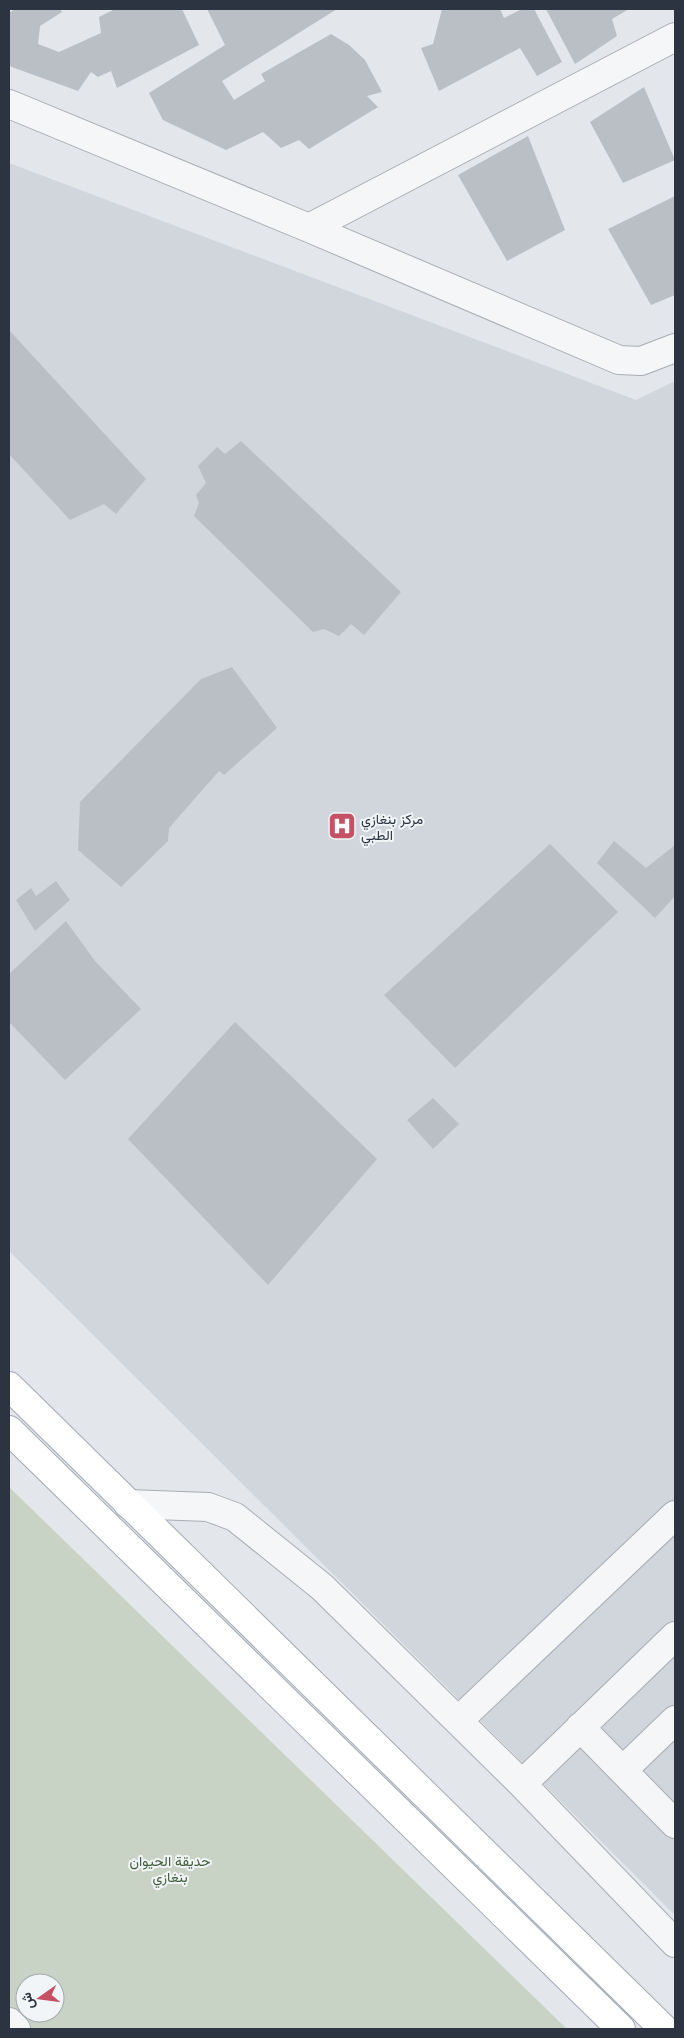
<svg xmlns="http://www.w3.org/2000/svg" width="684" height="2038" font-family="Inter,Vazirmatn,sans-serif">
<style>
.built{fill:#d1d5dc}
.green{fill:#c8d3c5;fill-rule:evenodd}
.building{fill:#babfc6}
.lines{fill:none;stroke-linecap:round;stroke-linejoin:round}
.minor-casing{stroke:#a8adb4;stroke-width:30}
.major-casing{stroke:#a3aab5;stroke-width:30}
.minor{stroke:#f5f6f8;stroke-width:28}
.major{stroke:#fff;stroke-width:28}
.labels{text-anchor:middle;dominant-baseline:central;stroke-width:4;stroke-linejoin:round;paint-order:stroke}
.poi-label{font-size:14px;fill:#2c3441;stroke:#f2f5f7;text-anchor:start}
.park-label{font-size:14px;fill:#415c3a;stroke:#f2f5f7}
</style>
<rect width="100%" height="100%" fill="#e3e6ea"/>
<path class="built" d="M 9,163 L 636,400 L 675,381 L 675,1915 L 9,1251 Z"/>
<path class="green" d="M 9,1487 L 567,2029 L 9,2029 ZM 25,1983 L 55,1983 L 55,2013 L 25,2013 Z"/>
<path class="building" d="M 15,9 L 60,9 L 62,12 L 40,26 L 38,44 L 59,52 L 101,33 L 99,17 L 115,9 L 182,9 L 199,45 L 117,88 L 111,71 L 98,77 L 91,72 L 78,91 L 9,66 L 9,13 Z
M 207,9 L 337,9 L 222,81 L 234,100 L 265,81 L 261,74 L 331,34 L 349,45 L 365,60 L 382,92 L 367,96 L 378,107 L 309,149 L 299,140 L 281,148 L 263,132 L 226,150 L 163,120 L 149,93 L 225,45 Z
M 442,9 L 500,9 L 504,18 L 522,9 L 534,9 L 562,62 L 537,76 L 520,48 L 439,91 L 421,48 L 433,44 Z
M 546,9 L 629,9 L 612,19 L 617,36 L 575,64 Z
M 644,87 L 675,160 L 623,183 L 590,122 Z
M 528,136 L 565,230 L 507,261 L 458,175 Z
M 675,196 L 675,295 L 651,305 L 608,229 Z
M 9,330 L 146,479 L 116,514 L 104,504 L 70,520 L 9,454 Z
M 241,441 L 401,592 L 364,635 L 351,624 L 339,636 L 324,629 L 313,632 L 194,516 L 199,503 L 196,495 L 206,483 L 198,466 L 217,447 L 225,454 Z
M 232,667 L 277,728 L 224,775 L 219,771 L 169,828 L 168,841 L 121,887 L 78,850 L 80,802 L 201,679 Z
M 614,841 L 646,868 L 675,845 L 675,896 L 655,918 L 597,863 Z
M 550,844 L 618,912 L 455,1068 L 384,995 Z
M 56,881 L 70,900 L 35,931 L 16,900 L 31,888 L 36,896 Z
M 66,921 L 95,961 L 141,1009 L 65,1080 L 9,1022 L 9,974 Z
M 235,1022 L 377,1159 L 268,1285 L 128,1139 Z
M 433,1098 L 459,1124 L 433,1149 L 407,1120 Z"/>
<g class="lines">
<g class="minor-casing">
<path id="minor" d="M 9,104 L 309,228 L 619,360 L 641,361 L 675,348
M 309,228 L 675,37
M 128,1504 L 208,1507 L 235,1517 L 322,1587 L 522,1784 L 675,1943
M 458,1721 L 675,1515
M 580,1727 L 675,1824
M 623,1770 L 675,1720
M 522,1784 L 675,1636
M 9,2022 L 16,2029"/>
</g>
<g class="major-casing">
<path id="major" d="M 9,1386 L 664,2029
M 9,1430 L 621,2029"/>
</g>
<use href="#minor" class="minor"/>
<use href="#major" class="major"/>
</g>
<defs>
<g id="hospital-square" transform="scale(1.4375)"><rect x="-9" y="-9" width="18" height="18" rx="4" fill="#c55264" stroke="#f2f5f7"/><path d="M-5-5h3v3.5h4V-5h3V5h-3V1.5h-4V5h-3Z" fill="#fff"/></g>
</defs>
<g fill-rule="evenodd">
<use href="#hospital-square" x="342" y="826"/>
</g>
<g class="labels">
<g class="poi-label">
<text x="361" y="818">مركز بنغازي<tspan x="361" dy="16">الطبي</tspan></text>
</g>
<g class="park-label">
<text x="170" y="1860">حديقة الحيوان<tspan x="170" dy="16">بنغازي</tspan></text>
</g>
</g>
<rect width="684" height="2038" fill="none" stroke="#2c3441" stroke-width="20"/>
<g transform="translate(40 1998) rotate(256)"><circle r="24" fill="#f2f5f7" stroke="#a3a8ae"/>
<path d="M0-4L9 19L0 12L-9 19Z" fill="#c55264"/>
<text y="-8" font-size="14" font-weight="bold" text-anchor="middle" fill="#2c3441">ش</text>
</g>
</svg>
